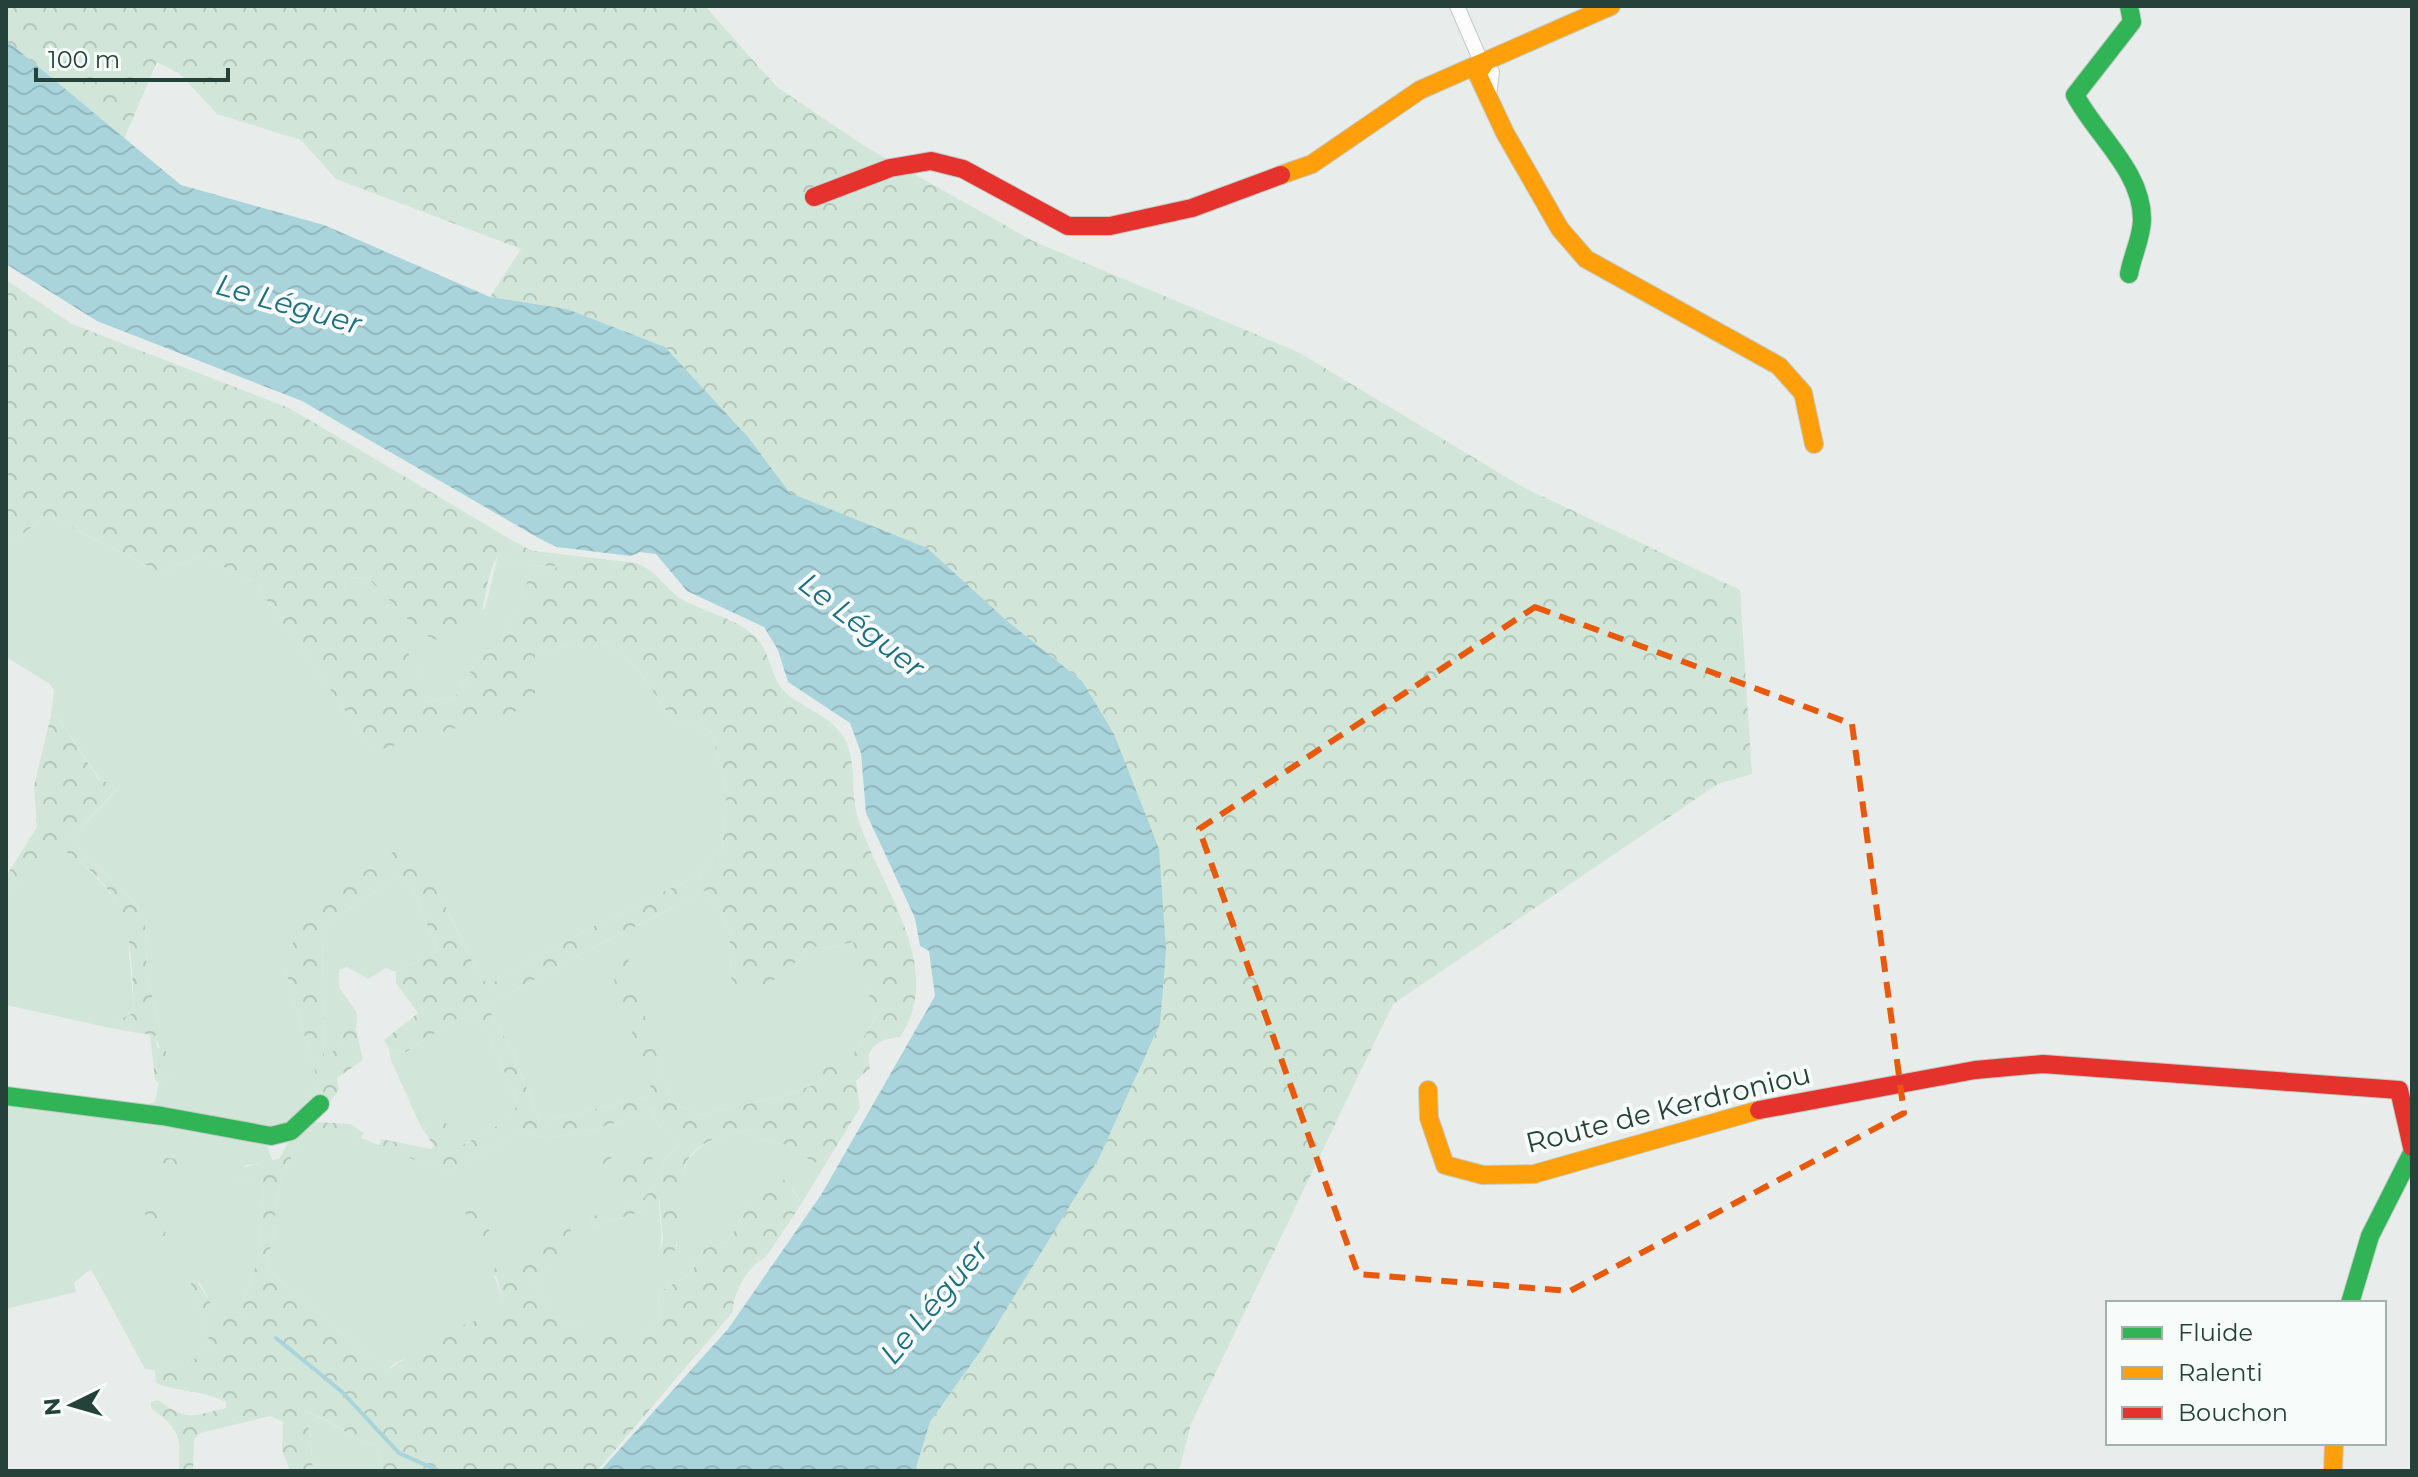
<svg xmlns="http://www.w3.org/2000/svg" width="2418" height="1477" font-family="Montserrat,sans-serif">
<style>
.grass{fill:#d1e6d8}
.forest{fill:url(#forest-crowns);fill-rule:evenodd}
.water{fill:url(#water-waves)}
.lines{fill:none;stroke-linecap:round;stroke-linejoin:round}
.stream{stroke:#a9d4db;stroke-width:4}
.street-casing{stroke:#c5cac8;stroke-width:16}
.fast-casing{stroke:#c3cbc8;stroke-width:20}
.slow-casing{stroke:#c3cbc8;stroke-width:20}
.jam-casing{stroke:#c3cbc8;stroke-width:20}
.street{stroke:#fcfcfc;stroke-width:14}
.fast{stroke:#30b455;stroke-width:18}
.slow{stroke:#ff9f0a;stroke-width:18}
.jam{stroke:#e5322d;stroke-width:18}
.marked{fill:none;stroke:#e8590c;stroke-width:6;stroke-dasharray:16 10;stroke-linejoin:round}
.labels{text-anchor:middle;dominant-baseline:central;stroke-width:8;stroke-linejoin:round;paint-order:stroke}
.street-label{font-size:28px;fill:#24423a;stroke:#f7fbf9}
.water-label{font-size:30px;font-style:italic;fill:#1c6f80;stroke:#f7fbf9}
</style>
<defs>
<pattern id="forest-crowns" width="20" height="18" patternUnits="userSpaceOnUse" patternTransform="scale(2)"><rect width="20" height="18" fill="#d1e6d8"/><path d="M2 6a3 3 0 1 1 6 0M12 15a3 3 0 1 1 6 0" fill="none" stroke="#b3c6ba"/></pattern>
<pattern id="water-waves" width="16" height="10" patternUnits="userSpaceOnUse" patternTransform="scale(2)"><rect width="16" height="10" fill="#a9d4db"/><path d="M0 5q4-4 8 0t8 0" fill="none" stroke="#91b7bd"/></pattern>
</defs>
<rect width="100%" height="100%" fill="#e8edeb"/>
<path class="grass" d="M 47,515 L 160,572 L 202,556 L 254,582 L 374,751 L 534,652 L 605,640 L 638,669 L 671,718 L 711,731 L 727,787 L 722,852 L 698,875 L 588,929 L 489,985 L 479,976 L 444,903 L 394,852 L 285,968 L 317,1078 L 306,1104 L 285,1121 L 291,1125 L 278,1130 L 6,1087 L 148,1104 L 155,1102 L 159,1083 L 170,1073 L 155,1036 L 160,1029 L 147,976 L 145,921 L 137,905 L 70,839 L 116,791 L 100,780 L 57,716 L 51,715 L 54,690 L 50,684 L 6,657 L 6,547 Z
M 498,555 L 520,565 L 556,566 L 555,570 L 531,574 L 496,651 L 478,658 L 456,696 L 427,702 L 420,670 L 344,590 L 345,578 L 369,579 L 421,632 L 485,608 Z
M 57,845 C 85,863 116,893 127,924 L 134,1014 L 114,1022 L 115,1029 L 6,1005 L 6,893 Z
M 398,875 L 413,887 L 437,951 L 396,972 L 386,968 L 368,979 L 347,967 L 339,970 L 339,987 L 357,1013 L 356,1029 L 348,1025 L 331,1056 L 324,1057 L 322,928 Z
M 707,890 L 729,929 L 731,977 L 795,963 L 809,946 L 828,948 L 854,942 L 876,1017 L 853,1055 L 818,1083 L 788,1095 L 697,1115 L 670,1101 L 627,959 L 651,1088 L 650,1096 L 540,1122 L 512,1051 L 487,1006 L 588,950 Z
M 474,1015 L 490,1037 L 518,1105 L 504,1122 L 463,1145 L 456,1145 L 430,1120 L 420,1125 L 391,1060 L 389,1049 L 406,1052 L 456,1019 Z
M 6,1098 L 265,1140 L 273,1162 L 246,1165 L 236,1176 L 264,1185 L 258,1260 L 243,1301 L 243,1312 L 219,1317 L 198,1280 L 196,1298 L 210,1342 L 202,1357 L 155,1370 L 145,1369 L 91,1269 L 74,1283 L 76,1292 L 6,1309 Z
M 653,1109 L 658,1124 L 679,1144 L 664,1160 L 660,1180 L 639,1203 L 591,1218 L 595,1226 L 640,1212 L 659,1195 C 658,1217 665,1236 658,1256 L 677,1246 C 679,1178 672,1140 753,1130 L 760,1140 L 793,1146 L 813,1163 L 828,1160 L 802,1203 L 792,1189 L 748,1206 L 728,1242 C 705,1247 698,1249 693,1272 L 658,1293 L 660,1318 L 648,1330 L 624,1341 L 553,1317 L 533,1277 L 547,1267 L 494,1276 L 507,1309 L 395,1363 L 387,1371 L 267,1269 L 281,1178 L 297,1146 L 289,1140 L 300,1130 L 346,1132 L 447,1172 L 521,1132 C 553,1148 619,1122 653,1109 Z
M 301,1411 C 331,1417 347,1439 376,1445 L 382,1471 L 313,1471 L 310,1433 Z"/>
<path class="forest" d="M 6,6 L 705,6 L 777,87 L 866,147 L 1033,241 L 1298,352 L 1521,486 L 1740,590 L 1752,774 L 1718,784 L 1393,1004 L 1191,1424 L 1179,1471 L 915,1471 L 930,1422 L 982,1349 L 1098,1160 L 1160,1024 L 1082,681 L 1006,620 L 826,510 L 790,493 L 748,437 L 665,347 L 567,309 L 490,297 L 521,249 L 336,179 L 301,140 L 217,114 L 180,74 L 157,62 L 124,139 L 6,40 Z
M 6,280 L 72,324 L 289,408 L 522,546 L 534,551 L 636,563 C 658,571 665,589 683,600 C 707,613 740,619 758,640 C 771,655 771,679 786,693 C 802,707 827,715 840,732 C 858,754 850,789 857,815 C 877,884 948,966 900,1037 C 882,1039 863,1046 870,1068 L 856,1081 L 860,1108 L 828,1160 L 813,1163 L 793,1146 L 760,1140 L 753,1130 C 649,1143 695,1196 672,1259 L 660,1261 L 658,1256 L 663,1240 L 659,1196 L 640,1212 L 595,1226 L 591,1217 L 639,1203 L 660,1180 L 664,1160 L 679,1144 L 658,1124 L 653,1109 C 619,1122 553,1148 521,1132 L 447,1172 L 379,1146 L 381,1139 L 431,1149 L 434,1146 L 420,1125 L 430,1120 L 448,1124 L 456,1144 L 463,1145 L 504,1122 L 518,1105 L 490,1037 L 474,1015 L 456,1019 L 406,1052 L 389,1049 L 384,1040 L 418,1013 L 396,983 L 396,972 L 437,951 L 413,887 L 398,875 L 322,928 L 324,1057 L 331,1055 L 348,1025 L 356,1029 L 363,1060 L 337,1078 L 339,1090 L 314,1122 L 350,1124 L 364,1133 L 361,1138 C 333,1127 313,1138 285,1121 L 306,1103 L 317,1078 L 285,968 L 301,917 L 394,851 L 412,854 L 444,903 L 479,976 L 489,985 L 588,929 L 698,875 L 722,852 L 727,787 L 711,731 L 671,718 L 638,669 L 605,640 L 535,652 L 535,706 L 374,751 L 254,582 L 202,556 L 160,572 L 47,515 L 6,547 ZM 498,555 L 520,565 L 556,566 L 555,570 L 531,574 L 496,650 L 478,658 L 456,696 L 428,702 L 420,670 L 393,632 L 366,597 L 344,590 L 345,578 L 369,579 L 421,633 L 449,646 C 497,615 477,593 498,555 ZM 707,890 L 729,929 L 731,978 L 736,985 L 763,989 L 795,963 L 809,946 L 828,948 L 853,942 L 876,1017 L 853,1055 L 825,1058 L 818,1083 L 788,1095 L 697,1115 L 670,1101 L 628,959 L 609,965 L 651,1088 L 650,1096 L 540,1122 L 512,1051 L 487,1006 L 588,950 Z
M 51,715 L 57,716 L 99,780 L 114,784 L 116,790 L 70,839 L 137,905 L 145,921 L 147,976 L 160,1029 L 155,1036 L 157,1047 L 166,1051 L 170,1073 L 159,1083 L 155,1080 L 150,1035 L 115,1029 L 114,1022 L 134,1013 C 131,934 132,892 57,846 L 6,893 L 6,876 L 37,827 L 34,786 Z
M 615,1138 L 619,1141 L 617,1153 L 595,1171 L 580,1172 L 577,1162 L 597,1156 Z
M 289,1140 L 294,1140 L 297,1146 L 281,1178 L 267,1269 L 387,1371 L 438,1335 L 506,1309 L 494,1269 L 560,1228 L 570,1228 L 573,1239 L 547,1267 L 533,1277 L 553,1317 L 624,1340 L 648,1330 L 660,1318 L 658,1293 L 693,1272 C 698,1249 705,1247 728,1242 L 748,1206 L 772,1178 L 782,1177 L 802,1203 L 766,1257 C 749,1264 732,1294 733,1312 L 597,1471 L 382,1471 L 376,1445 C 347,1439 332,1417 302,1411 L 310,1433 L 313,1471 L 290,1471 L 282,1450 L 283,1422 L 270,1416 L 200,1433 L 194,1440 L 193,1471 L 179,1471 C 181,1434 180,1431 151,1408 L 151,1402 L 158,1400 C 188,1422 191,1416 226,1408 L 226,1402 C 200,1389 181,1393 156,1383 L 155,1370 L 201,1357 L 210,1343 L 189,1277 L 193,1275 L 219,1316 L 243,1312 L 243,1301 L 258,1260 L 264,1185 L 236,1176 L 234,1170 L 280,1158 Z
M 644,1150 L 651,1153 L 653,1161 L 649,1176 L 625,1188 L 617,1187 L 614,1180 L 635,1153 Z
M 158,1156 L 220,1167 L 218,1172 L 162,1163 L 139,1180 L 140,1174 Z
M 458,1182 L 499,1245 L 499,1251 L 490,1256 L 485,1252 L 451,1185 Z
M 141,1188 L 163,1220 L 166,1236 L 162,1239 L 146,1217 L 138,1190 Z"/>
<path class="water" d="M 6,40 L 181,185 L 324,225 L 490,297 L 567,309 L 665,347 L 748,437 L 790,493 L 927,548 L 1006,620 L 1082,681 L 1114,734 L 1159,849 L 1166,950 L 1160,1024 L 1098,1160 L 982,1349 L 930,1422 L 915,1471 L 600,1471 L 728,1329 L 821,1195 L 935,996 L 929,951 L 920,946 L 915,918 L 866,813 L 861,753 L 850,723 L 788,682 L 778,650 L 764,627 L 687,591 L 656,554 L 640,552 L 631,556 L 557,547 L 542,540 L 302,401 L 97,321 L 6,264 Z"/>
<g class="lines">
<path class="stream" d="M 276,1338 L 341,1391 L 399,1453 L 439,1471"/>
<g class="street-casing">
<path id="street" d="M 1457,6 L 1483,66 L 1492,72 L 1489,95"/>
</g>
<g class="fast-casing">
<path id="fast" d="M 2129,6 L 2132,22 L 2075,95 C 2096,135 2142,171 2142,219 C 2142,238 2132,256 2129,274
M 6,1096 L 162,1116 L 271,1136 L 291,1131 L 320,1104
M 2350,1303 L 2370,1236 L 2412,1153"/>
</g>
<g class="slow-casing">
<path id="slow" d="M 1483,66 L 1477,73 L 1505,133 L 1560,229 L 1586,259 L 1779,366 L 1803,393 L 1814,444
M 1281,175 L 1312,164 L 1420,90 L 1611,6
M 1428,1090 L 1429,1118 L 1445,1165 L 1483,1175 L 1534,1174 L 1759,1110
M 2333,1471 L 2334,1443"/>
</g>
<g class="jam-casing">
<path id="jam" d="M 814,197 L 890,168 L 931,161 L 963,169 L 1068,226 L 1110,226 L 1192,208 L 1281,175
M 1759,1110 L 1975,1070 L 2043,1064 L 2399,1090 L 2412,1147"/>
</g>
<use href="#street" class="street"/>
<use href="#fast" class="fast"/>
<use href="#slow" class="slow"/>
<use href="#jam" class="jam"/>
</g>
<path class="marked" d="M 1535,607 L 1852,724 L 1904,1113 L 1570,1291 L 1358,1274 L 1199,829 Z"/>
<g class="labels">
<g class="street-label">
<text transform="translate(1668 1108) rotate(-14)">Route de Kerdroniou</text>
</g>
<g class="water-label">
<text transform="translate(289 304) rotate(16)">Le Léguer</text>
<text transform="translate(862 625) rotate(38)">Le Léguer</text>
<text transform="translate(934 1302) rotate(-50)">Le Léguer</text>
</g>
</g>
<rect width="2418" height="1477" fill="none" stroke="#24423a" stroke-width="16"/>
<rect x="2106" y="1301" width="280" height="144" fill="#f7fbf9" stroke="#a3b1ad" stroke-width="2"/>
<rect x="2122" y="1327" width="40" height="12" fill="#30b455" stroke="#a3b1ad" stroke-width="2"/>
<text x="2178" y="1341" font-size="24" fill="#24423a">Fluide</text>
<rect x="2122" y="1367" width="40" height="12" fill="#ff9f0a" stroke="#a3b1ad" stroke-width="2"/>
<text x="2178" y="1381" font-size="24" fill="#24423a">Ralenti</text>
<rect x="2122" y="1407" width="40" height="12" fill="#e5322d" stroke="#a3b1ad" stroke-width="2"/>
<text x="2178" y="1421" font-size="24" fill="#24423a">Bouchon</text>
<g transform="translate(72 1405) rotate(265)" stroke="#f7fbf9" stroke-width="6" paint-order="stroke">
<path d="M0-6L14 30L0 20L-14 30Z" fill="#24423a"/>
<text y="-12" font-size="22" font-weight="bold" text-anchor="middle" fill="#24423a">N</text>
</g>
<path d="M36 68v12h192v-12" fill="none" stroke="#24423a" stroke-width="4"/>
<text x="48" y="68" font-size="24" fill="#24423a" stroke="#f7fbf9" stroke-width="6" paint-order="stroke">100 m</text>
</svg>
